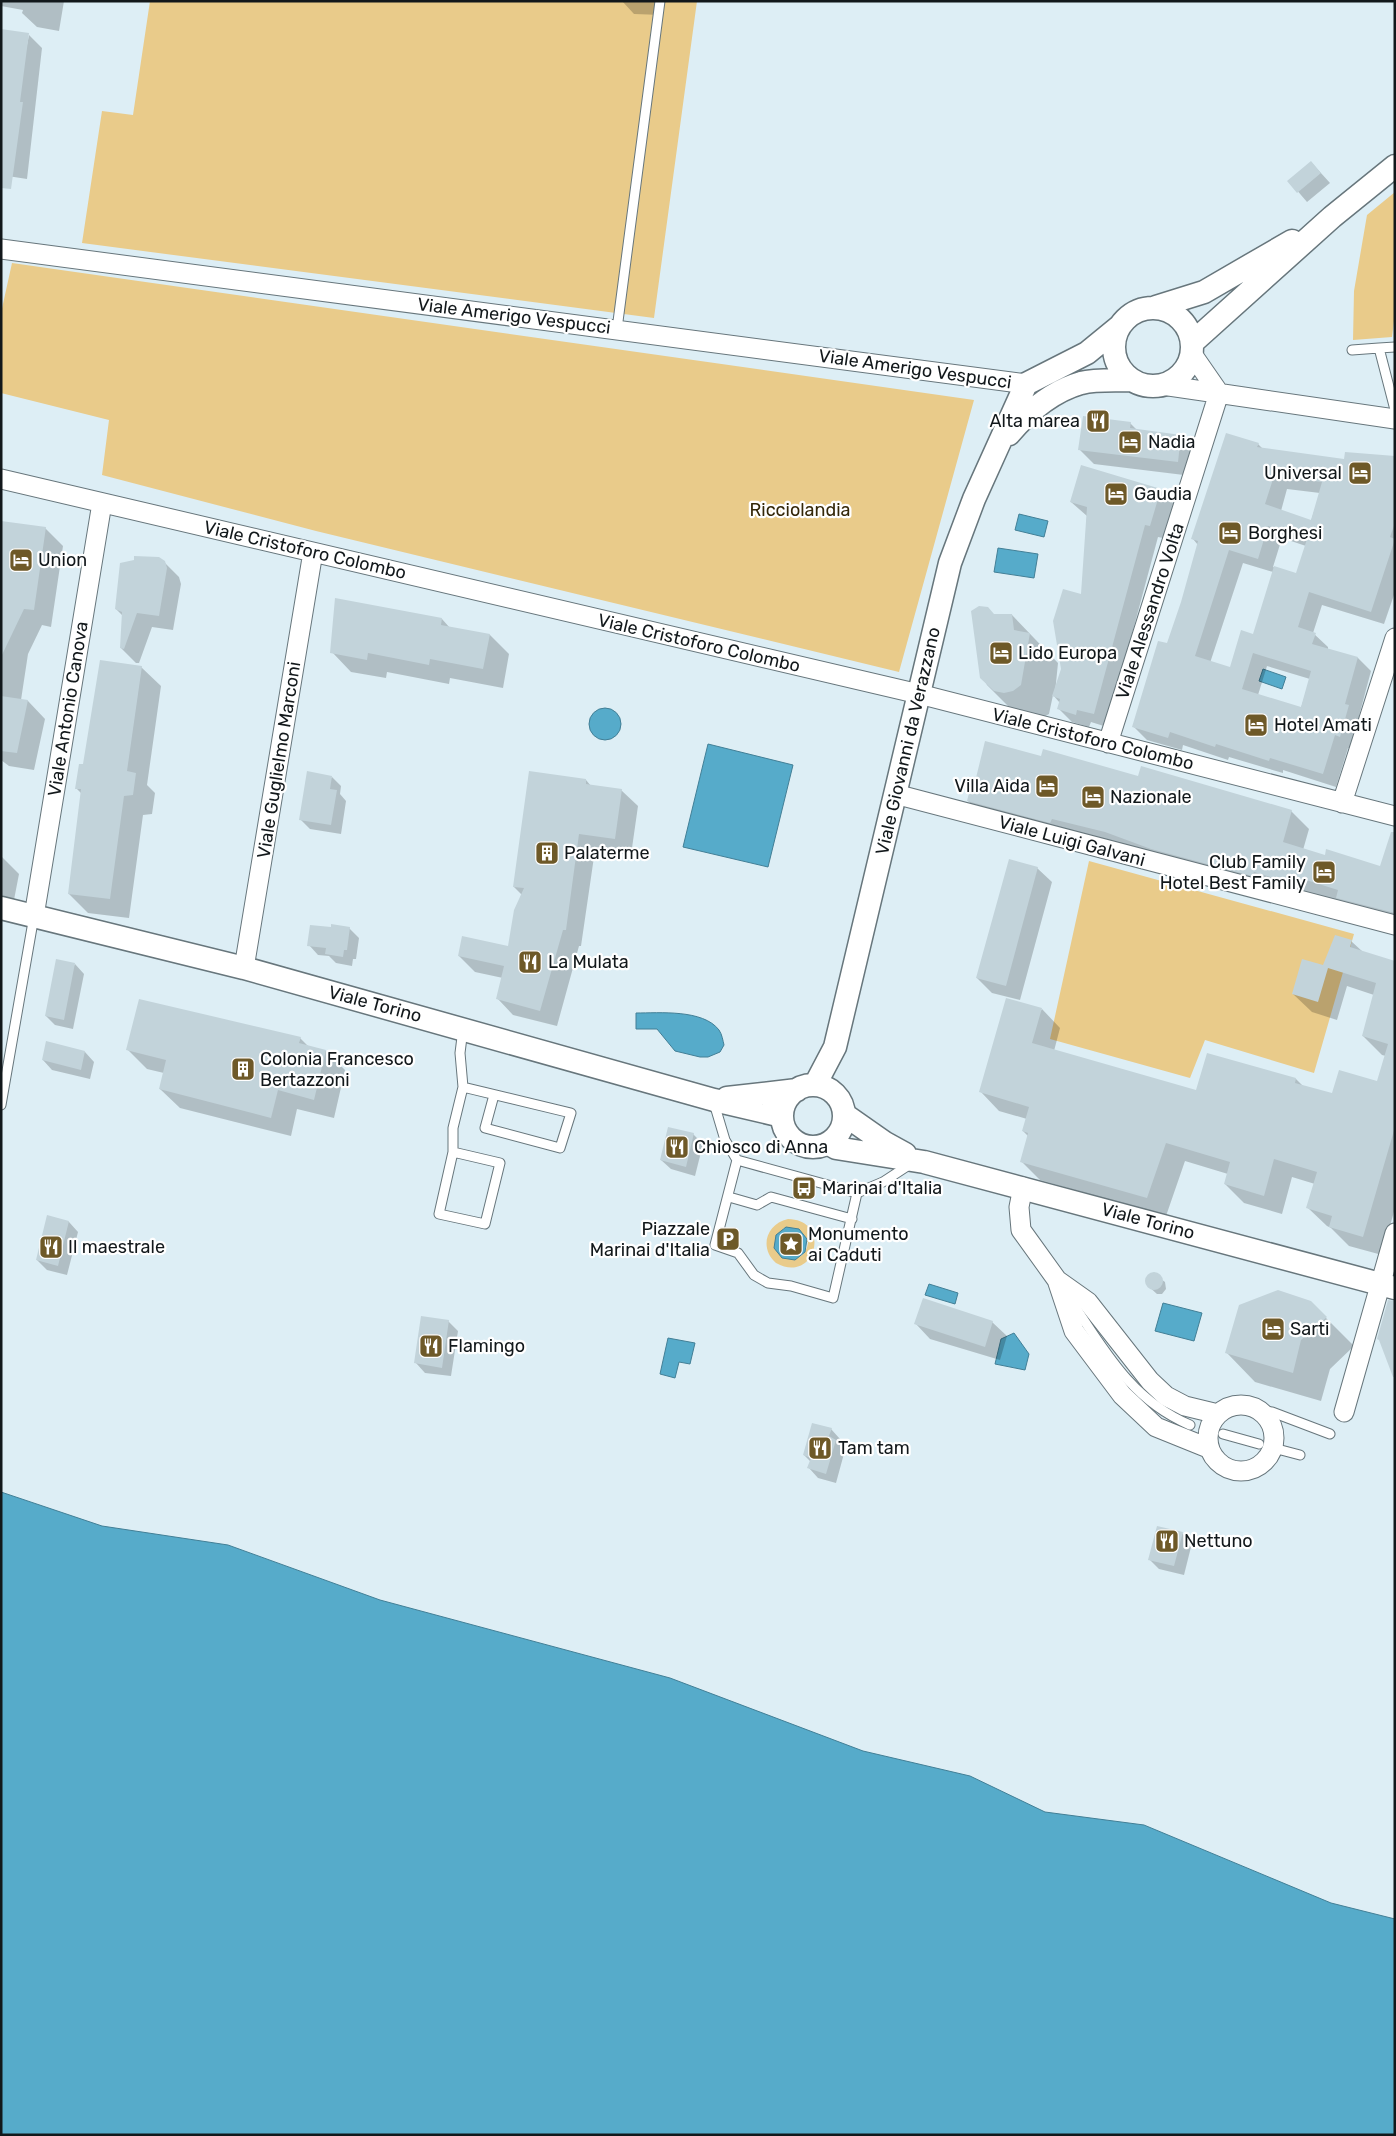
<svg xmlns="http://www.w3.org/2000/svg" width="1396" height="2136" font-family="Rubik,sans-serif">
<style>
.green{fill:#e9cb8a;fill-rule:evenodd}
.water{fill:#56abca;stroke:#427f96}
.shadow{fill:#0003;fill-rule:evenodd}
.building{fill:#c2d3da;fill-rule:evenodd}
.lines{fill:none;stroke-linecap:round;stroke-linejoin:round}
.service-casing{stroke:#67767c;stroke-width:11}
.minor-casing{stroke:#67767c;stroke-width:21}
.tertiary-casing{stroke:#67767c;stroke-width:25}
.service{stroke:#fff;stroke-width:9}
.minor{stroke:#fff;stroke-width:19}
.tertiary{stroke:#fff;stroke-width:22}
.labels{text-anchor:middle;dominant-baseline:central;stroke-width:4.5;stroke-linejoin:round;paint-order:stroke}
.street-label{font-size:18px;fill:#12181b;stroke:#fff}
.poi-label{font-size:18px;fill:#12181b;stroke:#fff;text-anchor:start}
.park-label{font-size:18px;fill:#342708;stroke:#fff}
</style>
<rect width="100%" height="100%" fill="#ddeef5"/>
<path class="green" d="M 150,1 L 697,1 L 654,318 L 82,243 L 102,111 L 133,115 Z
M 1395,192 L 1395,313 L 1392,337 L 1353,340 L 1354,291 L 1367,215 Z
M 12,263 L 974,400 L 899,672 L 316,531 L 102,475 L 109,420 L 1,393 L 1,313 Z
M 1089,861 L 1354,934 L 1314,1073 L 1205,1040 L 1190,1078 L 1050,1039 Z
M 788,1219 C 833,1220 815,1285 776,1263 C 759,1248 766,1224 788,1219 ZM 783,1228 L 808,1242 C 806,1259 796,1259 782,1258 Z"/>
<path class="water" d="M 1019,514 L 1048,521 L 1044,537 L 1015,530 Z
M 998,548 L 1038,554 L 1034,578 L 994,572 Z
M 1263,669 L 1286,677 L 1282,689 L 1259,681 Z
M589 724a16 16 0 1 1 32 0a16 16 0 1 1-32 0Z
M 708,744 L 793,765 L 768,867 L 683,847 Z
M 636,1013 C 659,1013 703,1009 719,1030 C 722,1034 723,1041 724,1045 L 720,1052 L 708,1057 L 700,1057 L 675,1051 L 657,1029 L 636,1029 Z
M 786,1227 L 799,1229 L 807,1239 L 805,1252 L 795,1260 L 782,1258 L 774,1248 L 776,1235 Z
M 929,1284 L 958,1293 L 955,1304 L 925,1295 Z
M 1163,1303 L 1202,1313 L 1194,1341 L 1155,1331 Z
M 1014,1333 L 1029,1354 L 1025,1370 L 995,1364 L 1001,1339 Z
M 668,1338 L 695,1343 L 690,1364 L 679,1362 L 675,1378 L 660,1374 Z
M 1,1492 L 102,1526 L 228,1545 L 380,1600 L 670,1678 L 863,1751 L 970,1776 L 1045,1812 L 1144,1825 L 1331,1903 L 1395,1919 L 1395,2135 L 1,2135 Z"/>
<path class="shadow" d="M 1,1 L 64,1 L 59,31 L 37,27 L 22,13 L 23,10 L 1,6 Z
M 622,1 L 662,1 L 662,15 L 634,14 Z
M 29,35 L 42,48 L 27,179 L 1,175 Z
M 1311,162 L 1330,183 L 1307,202 L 1289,181 Z
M 1130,423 L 1137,430 L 1181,436 L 1195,450 L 1192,476 L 1094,464 L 1080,450 Z
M 1258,444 L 1263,449 L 1345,460 L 1395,458 L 1395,592 L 1384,624 L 1322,605 L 1313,633 L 1328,647 L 1328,650 L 1358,658 L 1371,671 L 1359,716 L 1362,720 L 1353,749 L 1348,748 L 1336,787 L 1283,770 L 1283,773 L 1229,757 L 1228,760 L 1183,745 L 1182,750 L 1147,740 L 1134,727 L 1167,645 L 1182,602 L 1198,545 L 1193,539 ZM 1287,489 L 1320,493 L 1311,521 L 1281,511 ZM 1282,538 L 1306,546 L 1297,574 L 1273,567 ZM 1243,563 L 1273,572 L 1254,635 L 1230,669 L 1210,663 ZM 1267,666 L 1310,679 L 1301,708 L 1258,695 Z
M 1160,490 L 1174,504 L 1163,538 L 1158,537 L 1107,727 L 1091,722 L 1089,727 L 1072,722 L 1059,709 L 1060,703 L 1053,695 L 1049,714 L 1038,720 L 1016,714 L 987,685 L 980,673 L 994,615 L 1012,615 L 1058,663 L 1055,693 L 1082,596 L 1087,516 L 1071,502 Z
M 1,522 L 45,528 L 63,546 L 51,627 L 42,625 L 28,654 L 21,700 L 28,701 L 45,719 L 34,770 L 9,766 L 1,760 Z
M 164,562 L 179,577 L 181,584 L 173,630 L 152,627 L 139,663 L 136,663 L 121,648 L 123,616 L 116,609 Z
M 442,619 L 450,628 L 490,635 L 509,654 L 503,688 L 450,678 L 449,684 L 387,672 L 386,678 L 351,672 L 332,652 Z
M 141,667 L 161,686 L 147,785 L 155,793 L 152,814 L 143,815 L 129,918 L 88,913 L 69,894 L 82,794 L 76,788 L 84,766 Z
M 1042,758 L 1291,811 L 1309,829 L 1303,850 L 1325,857 L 1381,867 L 1395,836 L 1395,926 L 986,819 L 968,801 Z
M 332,777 L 341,786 L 340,794 L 346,801 L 341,834 L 310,829 L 300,819 Z
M 586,780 L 591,786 L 621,790 L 638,806 L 631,855 L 595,850 L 581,946 L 579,946 L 557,1026 L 513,1015 L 497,998 L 503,978 L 475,972 L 459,956 L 509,948 L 522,895 L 514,887 Z
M 1,856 L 19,874 L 13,905 L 1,903 Z
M 1037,868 L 1052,882 L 1020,1000 L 992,993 L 977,978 Z
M 349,928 L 359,938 L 356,959 L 353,959 L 352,966 L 336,963 L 329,956 L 318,955 L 309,945 Z
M 1351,941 L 1363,952 L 1395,962 L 1395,1208 L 1382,1255 L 1349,1246 L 1331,1228 L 1327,1226 L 1308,1208 L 1315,1184 L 1292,1177 L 1282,1214 L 1244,1203 L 1225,1184 L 1228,1174 L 1185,1161 L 1166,1216 L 1040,1180 L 1021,1161 L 1028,1136 L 1023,1131 L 1027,1119 L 999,1111 L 981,1092 L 1042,1009 L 1060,1028 L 1054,1051 L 1197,1092 L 1296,1079 L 1303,1086 L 1333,1095 L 1378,1082 L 1386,1056 L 1382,1055 L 1363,1036 L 1374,995 L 1347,986 L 1337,1020 L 1312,1012 L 1293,994 Z
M 75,964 L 84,974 L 73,1029 L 55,1025 L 46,1016 Z
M 300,1038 L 309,1047 L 326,1051 L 345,1070 L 334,1118 L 297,1109 L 291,1136 L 180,1108 L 160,1089 L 164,1073 L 147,1069 L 128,1050 Z
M 85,1052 L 94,1062 L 90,1079 L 52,1070 L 43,1060 Z
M 693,1134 L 703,1144 L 695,1176 L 671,1169 L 661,1160 Z
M 48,1216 L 69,1222 L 78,1232 L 67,1275 L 47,1270 L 37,1260 Z
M 1154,1274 L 1165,1282 L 1166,1289 L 1162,1294 L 1157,1294 L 1147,1285 L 1146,1280 L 1149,1275 Z
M 1310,1302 L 1354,1346 L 1330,1369 L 1321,1401 L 1255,1382 L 1227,1353 Z
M 448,1321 L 458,1331 L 451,1376 L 425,1373 L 416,1363 Z
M 992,1322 L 1007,1336 L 1000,1360 L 930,1339 L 916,1324 Z
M 831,1429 L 840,1439 L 839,1444 L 845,1450 L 836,1483 L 818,1478 L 809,1468 L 811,1462 L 804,1455 Z
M 1182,1533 L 1192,1543 L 1184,1575 L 1159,1569 L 1150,1560 Z"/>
<path class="building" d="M 1,29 L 29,33 L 20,102 L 23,102 L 11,189 L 1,188 Z
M 1311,161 L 1321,173 L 1297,193 L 1287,181 Z
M 1083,416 L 1131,422 L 1130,428 L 1181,435 L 1178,462 L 1078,450 Z
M 1226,433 L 1259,443 L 1257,447 L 1344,459 L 1345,452 L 1395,456 L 1395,523 L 1390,537 L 1395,539 L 1371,612 L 1309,592 L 1298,627 L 1316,633 L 1312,644 L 1358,657 L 1345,704 L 1349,705 L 1340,737 L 1335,735 L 1323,774 L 1270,758 L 1269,761 L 1216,744 L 1215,747 L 1170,732 L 1168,738 L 1132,727 L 1158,641 L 1167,643 L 1181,602 L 1198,541 L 1191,539 ZM 1274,476 L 1322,482 L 1311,520 L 1265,504 ZM 1268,526 L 1307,539 L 1296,573 L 1274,566 L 1253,634 L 1241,630 L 1230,667 L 1195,656 L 1229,550 L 1258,559 ZM 1253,653 L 1311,671 L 1301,707 L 1242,689 Z
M 1081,465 L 1161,489 L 1150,526 L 1145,525 L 1094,714 L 1077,710 L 1076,715 L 1057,709 L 1060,699 L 1052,696 L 1061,669 L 1053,621 L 1063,589 L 1081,594 L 1087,507 L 1070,502 Z
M 1,521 L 46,527 L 34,610 L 24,609 L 1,657 Z
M 134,556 L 159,557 L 165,561 L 167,568 L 159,616 L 137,613 L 124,649 L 120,648 L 122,612 L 115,609 L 120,563 L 134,560 Z
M 335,598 L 442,618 L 441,625 L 490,634 L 483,669 L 430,659 L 429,665 L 368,653 L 367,660 L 330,653 Z
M 979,606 L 988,607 L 994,614 L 1012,614 L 1014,630 L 1030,633 L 1021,685 L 1013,691 L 1004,693 L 994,691 L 980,678 L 971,611 Z
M 100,660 L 142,666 L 127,771 L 136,773 L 133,795 L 124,796 L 110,899 L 68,894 L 81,789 L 75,789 L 79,764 L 83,764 Z
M 1,696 L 28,700 L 17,753 L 1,751 Z
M 985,741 L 1041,756 L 1043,749 L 1138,776 L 1141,766 L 1292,810 L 1283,842 L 1325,855 L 1326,849 L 1380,866 L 1391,832 L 1395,832 L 1395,913 L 1336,898 L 1338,890 L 1306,880 L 1304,887 L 1254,872 L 1252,876 L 1151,849 L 1105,832 L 1052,819 L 1050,823 L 967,801 L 971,785 L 974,786 Z
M 307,771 L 332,776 L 330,789 L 337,790 L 331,825 L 299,820 Z
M 529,771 L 586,779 L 586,784 L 622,789 L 615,839 L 579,834 L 566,930 L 563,930 L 540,1011 L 496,999 L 504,966 L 458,956 L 462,936 L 508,946 L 514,910 L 524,888 L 513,887 Z
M 1009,859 L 1038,867 L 1006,986 L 976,978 Z
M 331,924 L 350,927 L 347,950 L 344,950 L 343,957 L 325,954 L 326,948 L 307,946 L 310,925 L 331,927 Z
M 1335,935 L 1352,940 L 1350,947 L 1395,961 L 1395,1127 L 1363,1237 L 1329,1227 L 1332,1216 L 1306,1208 L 1317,1172 L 1274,1159 L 1264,1196 L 1224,1184 L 1230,1162 L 1166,1143 L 1147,1198 L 1020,1162 L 1028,1133 L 1022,1131 L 1029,1107 L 979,1092 L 1006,998 L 1042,1008 L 1032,1043 L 1196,1090 L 1207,1053 L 1296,1078 L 1295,1083 L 1332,1093 L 1339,1070 L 1377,1081 L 1388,1044 L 1362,1036 L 1376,983 L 1328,968 L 1318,1002 L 1292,994 L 1302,959 L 1323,965 Z
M 56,959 L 75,963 L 64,1020 L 45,1016 Z
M 139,999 L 301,1037 L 299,1043 L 326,1050 L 314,1100 L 278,1090 L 271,1118 L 159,1089 L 166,1060 L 126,1050 Z
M 46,1041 L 85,1051 L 81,1070 L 42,1060 Z
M 668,1127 L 694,1133 L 686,1167 L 660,1160 Z
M 47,1215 L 69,1221 L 58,1266 L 36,1260 Z
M1145 1281a9 9 0 1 1 18 0a9 9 0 1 1-18 0Z
M 1278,1290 L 1311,1301 L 1327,1317 L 1301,1340 L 1293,1373 L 1225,1353 L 1239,1305 Z
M 923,1298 L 993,1321 L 985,1347 L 914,1324 Z
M 1388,1300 L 1395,1301 L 1395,1377 L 1393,1377 L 1379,1340 L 1377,1339 Z
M 421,1316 L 449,1320 L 442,1368 L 414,1363 Z
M 812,1423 L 832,1428 L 829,1436 L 836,1440 L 826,1474 L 807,1468 L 811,1458 L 803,1455 Z
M 1157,1526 L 1183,1532 L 1174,1566 L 1148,1560 Z"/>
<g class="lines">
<g class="service-casing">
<path id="service" d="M 617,329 L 660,1
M 1395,347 L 1379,348 L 1395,410
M 1352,350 L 1379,348
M 463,1087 L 571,1113 L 560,1148 L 485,1128 L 494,1095
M 714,1103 L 725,1140 L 737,1160 L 857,1193 L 883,1182 L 912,1163
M 1,1105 L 34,916
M 453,1152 L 500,1163 L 485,1224 L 439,1214 L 453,1152 L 453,1128 L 463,1087 L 460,1053 L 463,1029
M 737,1160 L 715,1245 L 738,1253 L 754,1275 L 768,1283 L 791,1286 L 833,1298 L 857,1193
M 729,1197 L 757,1205 L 771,1197 L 852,1219
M 1070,1299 C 1104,1350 1131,1400 1190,1425
M 1259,1410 L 1272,1412 L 1330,1434
M 1223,1434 L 1259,1444
M 1281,1450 L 1300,1455"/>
</g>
<g class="minor-casing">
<path id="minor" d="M 1,249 L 1026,384
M 1192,354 L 1219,393
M 1162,385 L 1395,419
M 1,479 L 919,694 L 1395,816
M 1108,743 L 1219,393
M 895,794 L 1395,925
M 1342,803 L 1395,638
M 34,916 L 102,503
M 244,968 L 313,552
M 1023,1187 L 1019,1207 L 1021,1230 L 1057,1280 L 1074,1331 L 1122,1395 L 1156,1427 L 1208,1448
M 1057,1280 L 1088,1302 L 1150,1381 L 1166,1396 L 1185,1406 L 1218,1414
M1208 1438a33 33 0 1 1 66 0a33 33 0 1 1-66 0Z
M 1344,1412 L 1395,1233"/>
</g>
<g class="tertiary-casing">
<path id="tertiary" d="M 1156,307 L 1204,292 L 1292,241
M1114 347a39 39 0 1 1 78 0a39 39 0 1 1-78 0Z
M 1193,342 L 1332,217 L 1395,166
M 1009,434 C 1028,412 1053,391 1081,383 C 1097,379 1116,381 1132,380
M 1,908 L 244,968 L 714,1100 L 782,1116
M782 1116a31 31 0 1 1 62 0a31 31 0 1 1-62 0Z
M 815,1085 L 835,1047 L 950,563 L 974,499 L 1026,384 L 1087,353 L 1120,326
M 727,1098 L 797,1090
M 845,1115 L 885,1143 L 905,1154
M 829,1144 L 836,1148 L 924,1162 L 1395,1288"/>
</g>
<use href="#service" class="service"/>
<use href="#minor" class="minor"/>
<use href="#tertiary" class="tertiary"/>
</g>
<defs>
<g id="restaurant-square" transform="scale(1.25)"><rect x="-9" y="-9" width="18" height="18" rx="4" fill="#6e5928" stroke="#fff"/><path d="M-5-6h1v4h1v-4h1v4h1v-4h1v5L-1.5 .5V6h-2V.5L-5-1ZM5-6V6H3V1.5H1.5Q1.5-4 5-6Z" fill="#fff"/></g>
<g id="hotel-square" transform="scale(1.25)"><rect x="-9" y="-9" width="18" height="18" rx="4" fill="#6e5928" stroke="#fff"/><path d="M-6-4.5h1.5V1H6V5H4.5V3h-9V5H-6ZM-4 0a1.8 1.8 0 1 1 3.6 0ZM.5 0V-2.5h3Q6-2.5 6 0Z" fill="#fff"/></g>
<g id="building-square" transform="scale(1.25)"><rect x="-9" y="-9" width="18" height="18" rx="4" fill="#6e5928" stroke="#fff"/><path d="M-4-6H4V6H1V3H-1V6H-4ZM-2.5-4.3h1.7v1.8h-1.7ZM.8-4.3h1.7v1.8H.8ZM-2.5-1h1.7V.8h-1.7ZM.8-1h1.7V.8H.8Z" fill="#fff"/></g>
<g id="bus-square" transform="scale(1.25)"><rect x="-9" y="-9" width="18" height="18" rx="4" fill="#6e5928" stroke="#fff"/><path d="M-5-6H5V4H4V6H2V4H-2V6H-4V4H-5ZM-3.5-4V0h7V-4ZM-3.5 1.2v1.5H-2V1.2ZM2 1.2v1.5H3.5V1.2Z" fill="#fff"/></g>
<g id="parking-square" transform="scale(1.25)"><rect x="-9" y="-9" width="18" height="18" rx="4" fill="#6e5928" stroke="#fff"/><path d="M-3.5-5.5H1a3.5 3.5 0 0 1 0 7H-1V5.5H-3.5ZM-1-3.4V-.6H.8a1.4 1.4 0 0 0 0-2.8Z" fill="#fff"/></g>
<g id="sight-square" transform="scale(1.25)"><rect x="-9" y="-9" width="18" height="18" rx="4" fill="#6e5928" stroke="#fff"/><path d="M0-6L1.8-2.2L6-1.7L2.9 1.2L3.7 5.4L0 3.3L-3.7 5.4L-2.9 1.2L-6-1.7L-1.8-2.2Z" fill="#fff"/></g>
</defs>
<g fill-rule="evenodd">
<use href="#restaurant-square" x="1098" y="421"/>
<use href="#hotel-square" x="1130" y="442"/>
<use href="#hotel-square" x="1360" y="473"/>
<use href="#hotel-square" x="1116" y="494"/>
<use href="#hotel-square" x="1230" y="533"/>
<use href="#hotel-square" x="21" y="560"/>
<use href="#hotel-square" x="1001" y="653"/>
<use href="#hotel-square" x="1256" y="725"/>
<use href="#hotel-square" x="1047" y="786"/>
<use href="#hotel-square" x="1093" y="797"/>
<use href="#building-square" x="547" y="853"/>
<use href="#hotel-square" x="1324" y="872"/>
<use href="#restaurant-square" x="530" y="962"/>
<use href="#building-square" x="243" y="1069"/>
<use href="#restaurant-square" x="677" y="1147"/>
<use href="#bus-square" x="804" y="1188"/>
<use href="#parking-square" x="728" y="1239"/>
<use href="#sight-square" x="791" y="1244"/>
<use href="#restaurant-square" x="51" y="1247"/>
<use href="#hotel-square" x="1273" y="1329"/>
<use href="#restaurant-square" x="431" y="1346"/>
<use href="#restaurant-square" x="820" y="1448"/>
<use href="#restaurant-square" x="1167" y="1541"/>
</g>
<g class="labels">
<g class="street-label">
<text transform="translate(514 316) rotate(7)">Viale Amerigo Vespucci</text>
<text transform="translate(915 369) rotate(8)">Viale Amerigo Vespucci</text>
<text transform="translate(305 550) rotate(13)">Viale Cristoforo Colombo</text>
<text transform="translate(1150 611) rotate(-72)">Viale Alessandro Volta</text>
<text transform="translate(699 643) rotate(13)">Viale Cristoforo Colombo</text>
<text transform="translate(68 709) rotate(-81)">Viale Antonio Canova</text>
<text transform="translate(1093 739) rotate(14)">Viale Cristoforo Colombo</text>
<text transform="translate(908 741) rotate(-77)">Viale Giovanni da Verazzano</text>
<text transform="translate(279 760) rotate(-81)">Viale Guglielmo Marconi</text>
<text transform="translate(1072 841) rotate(15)">Viale Luigi Galvani</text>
<text transform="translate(375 1004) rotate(15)">Viale Torino</text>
<text transform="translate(1148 1221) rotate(15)">Viale Torino</text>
</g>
<g class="poi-label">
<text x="1080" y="421" text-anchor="end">Alta marea</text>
<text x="1148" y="442">Nadia</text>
<text x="1342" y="473" text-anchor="end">Universal</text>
<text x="1134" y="494">Gaudia</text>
<text x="1248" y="533">Borghesi</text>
<text x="38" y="560">Union</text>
<text x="1018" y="653">Lido Europa</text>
<text x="1274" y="725">Hotel Amati</text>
<text x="1030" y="786" text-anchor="end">Villa Aida</text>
<text x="1110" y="797">Nazionale</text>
<text x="564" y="853">Palaterme</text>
<text x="1306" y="862" text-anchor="end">Club Family<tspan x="1306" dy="21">Hotel Best Family</tspan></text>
<text x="548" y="962">La Mulata</text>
<text x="260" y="1059">Colonia Francesco<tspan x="260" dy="21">Bertazzoni</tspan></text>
<text x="694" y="1147">Chiosco di Anna</text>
<text x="822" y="1188">Marinai d'Italia</text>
<text x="710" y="1229" text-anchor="end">Piazzale<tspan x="710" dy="21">Marinai d'Italia</tspan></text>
<text x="808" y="1234">Monumento<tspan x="808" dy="21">ai Caduti</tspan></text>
<text x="68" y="1247">Il maestrale</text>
<text x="1290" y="1329">Sarti</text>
<text x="448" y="1346">Flamingo</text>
<text x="838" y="1448">Tam tam</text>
<text x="1184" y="1541">Nettuno</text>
</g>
<g class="park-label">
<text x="800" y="510">Ricciolandia</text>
</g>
</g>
<rect width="1396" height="2136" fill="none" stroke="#12181b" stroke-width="5"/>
</svg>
